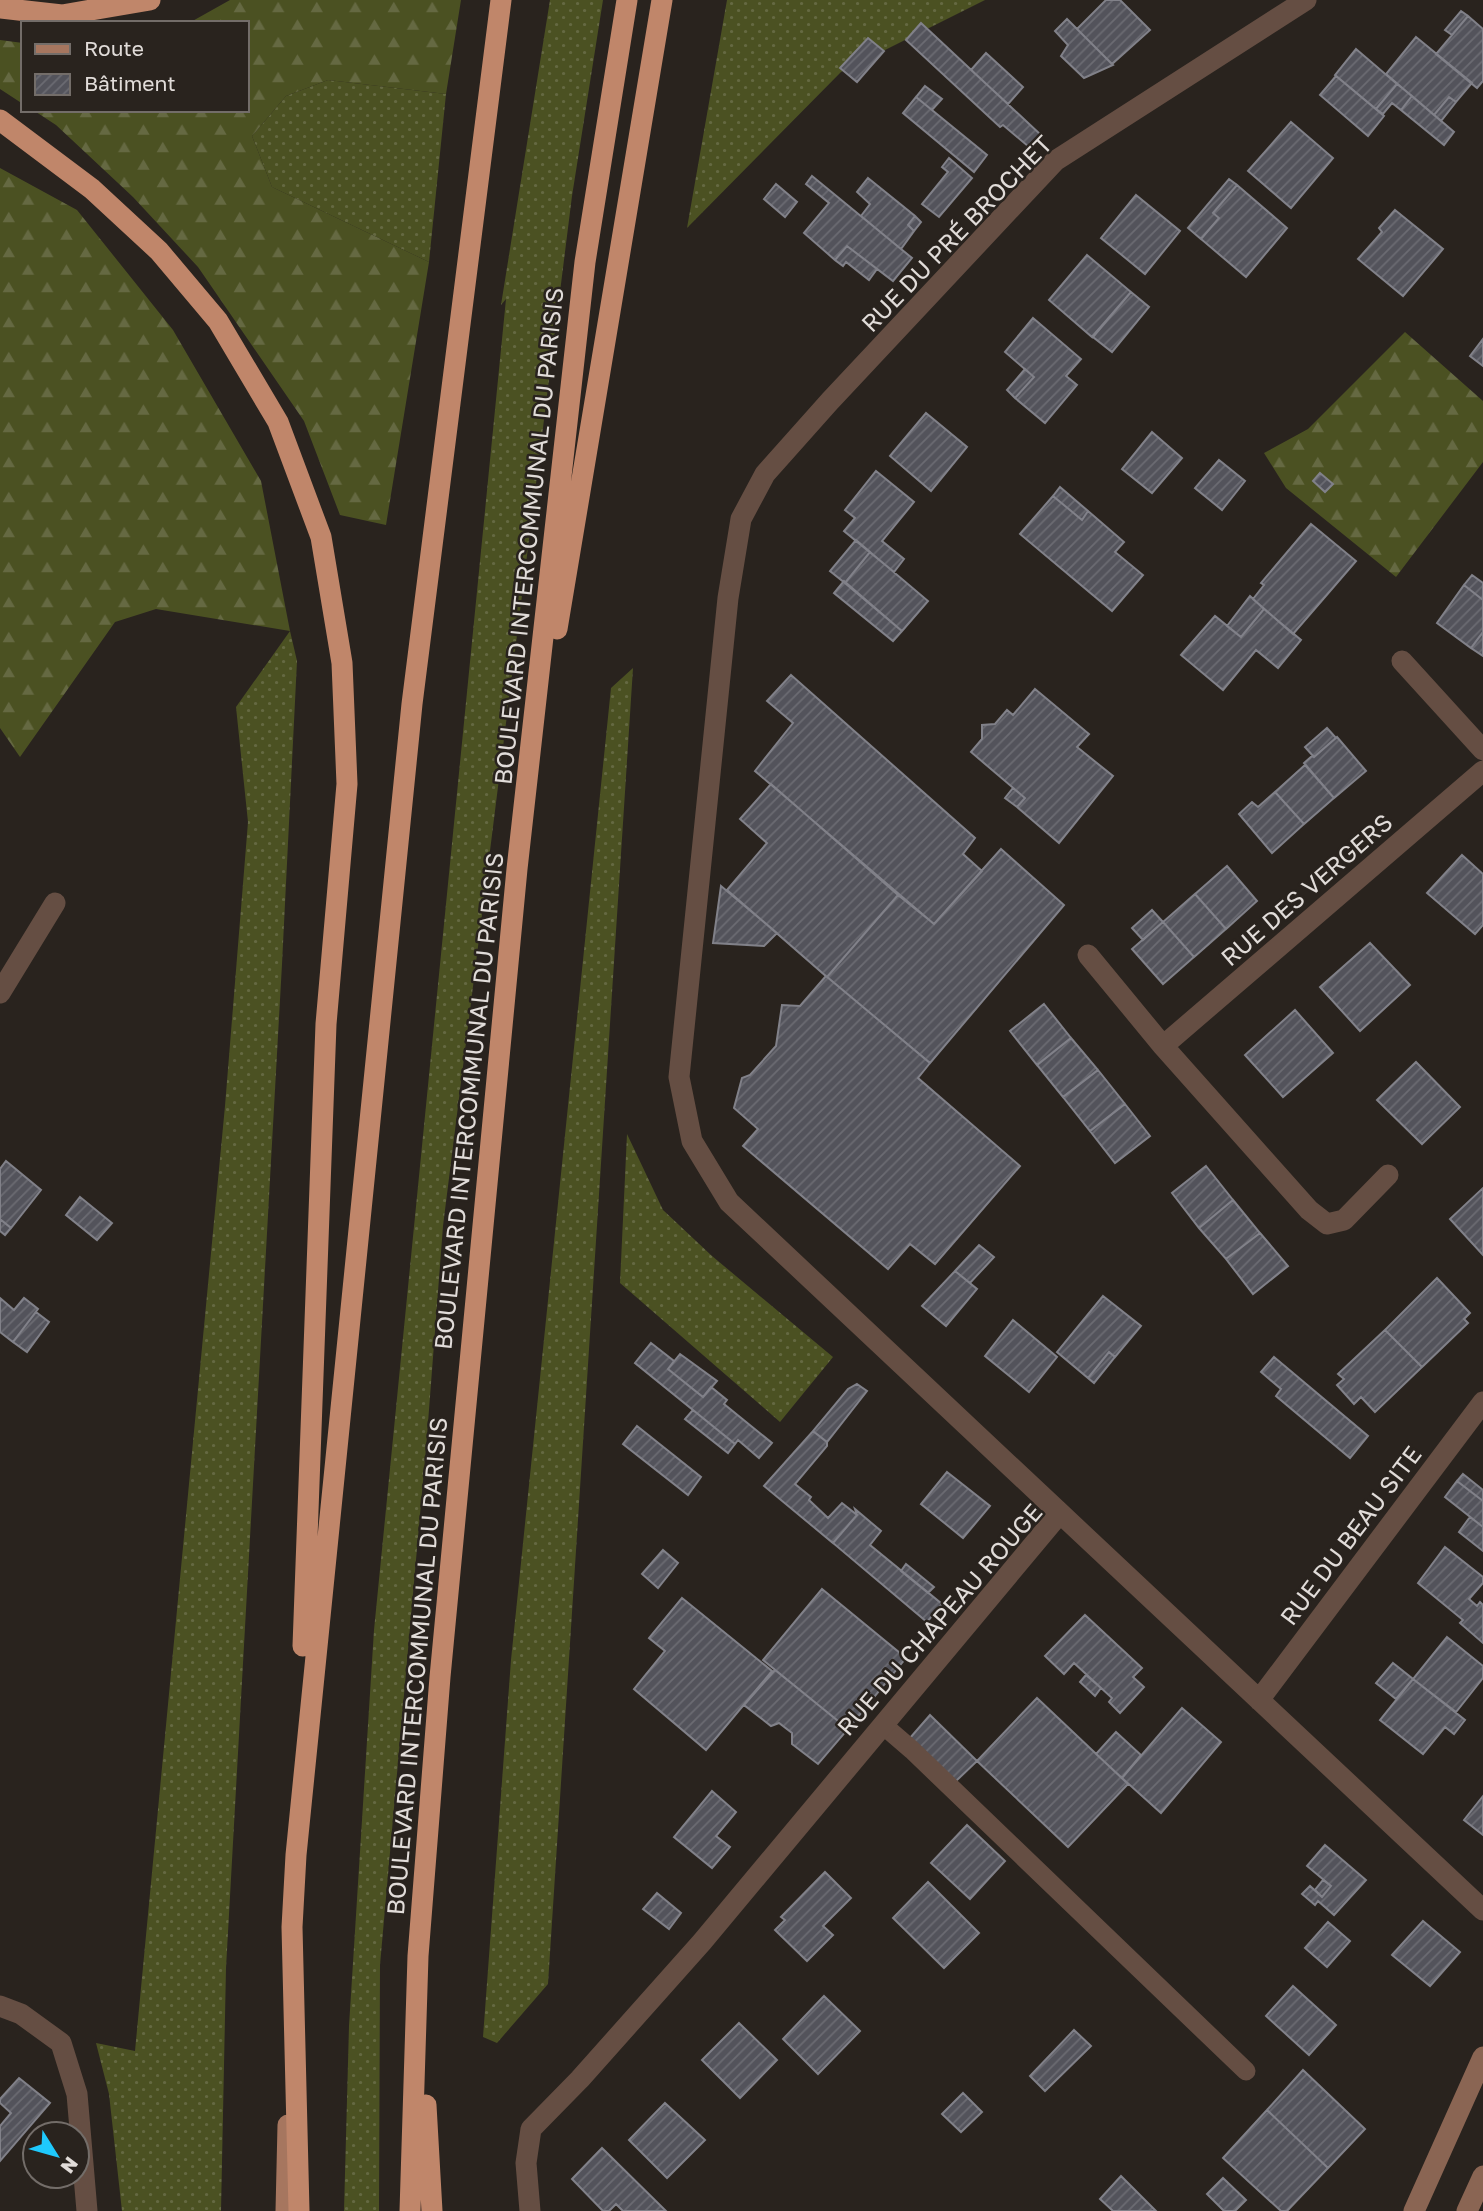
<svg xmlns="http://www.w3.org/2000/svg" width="1483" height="2211" font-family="'Golos Text',sans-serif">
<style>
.grass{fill:url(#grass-dots)}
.forest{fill:url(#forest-firs)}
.building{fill:url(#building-hatch);stroke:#818189;stroke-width:2}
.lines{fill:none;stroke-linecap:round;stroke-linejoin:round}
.lane{stroke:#654e43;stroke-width:19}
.street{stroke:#654e43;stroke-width:21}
.secondary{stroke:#8a6553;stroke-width:21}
.primary{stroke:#a6765f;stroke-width:21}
.highway{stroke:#c0866a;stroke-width:21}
.labels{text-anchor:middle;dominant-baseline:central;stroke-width:5;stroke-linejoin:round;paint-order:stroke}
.street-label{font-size:24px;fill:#e1dcd9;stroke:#29231e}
</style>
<defs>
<pattern id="grass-dots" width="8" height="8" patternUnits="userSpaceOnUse" patternTransform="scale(1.75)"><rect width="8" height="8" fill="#4b5122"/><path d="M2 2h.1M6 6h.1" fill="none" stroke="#656942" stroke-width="1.8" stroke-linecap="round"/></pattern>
<pattern id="forest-firs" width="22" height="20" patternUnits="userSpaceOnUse" patternTransform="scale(1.75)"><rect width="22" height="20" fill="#4b5122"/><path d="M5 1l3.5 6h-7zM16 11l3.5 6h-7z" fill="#656942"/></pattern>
<pattern id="building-hatch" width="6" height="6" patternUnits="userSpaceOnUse" patternTransform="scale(1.75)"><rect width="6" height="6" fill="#53535b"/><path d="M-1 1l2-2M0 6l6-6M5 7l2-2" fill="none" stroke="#6b6b72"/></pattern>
</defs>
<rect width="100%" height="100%" fill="#29231e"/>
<path class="grass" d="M 550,0 L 603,0 L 572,196 L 443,1226 L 427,1436 L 380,1965 L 379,2211 L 344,2211 L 349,2026 L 374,1630 L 506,299 L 501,305 Z
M 727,0 L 985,0 L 841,72 L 687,228 Z
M 328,80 L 446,94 L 429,262 L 272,187 L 252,136 L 286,96 Z
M 290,631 L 297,661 L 282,964 L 226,1968 L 221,2211 L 122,2211 L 109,2094 L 96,2043 L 135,2051 L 225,1106 L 248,822 L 236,707 Z
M 633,668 L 548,1984 L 497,2043 L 483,2037 L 511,1660 L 611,688 Z
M 627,1134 L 663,1210 L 712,1256 L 833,1357 L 780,1422 L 620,1283 Z"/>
<path class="forest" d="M 230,0 L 461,0 L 446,94 L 328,80 L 286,96 L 252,136 L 272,187 L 429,262 L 386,525 L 340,515 L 304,421 L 198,267 L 133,197 L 56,125 L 33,110 L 247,110 L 247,23 L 189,23 Z
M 0,40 L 23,43 L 23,104 L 0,89 Z
M 0,168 L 77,210 L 173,330 L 261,481 L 290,631 L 156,609 L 115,622 L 20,757 L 0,728 Z
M 1405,332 L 1483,401 L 1483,462 L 1396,577 L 1286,488 L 1264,453 L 1308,429 Z"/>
<path class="building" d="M 1106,0 L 1120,0 L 1150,30 L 1112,64 L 1077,29 Z
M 1461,11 L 1468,16 L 1452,35 L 1445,30 Z
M 1468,16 L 1483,29 L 1483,81 L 1477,88 L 1436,54 Z
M 1067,19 L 1113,65 L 1084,78 L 1061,56 L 1068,45 L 1055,31 Z
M 921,23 L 1041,135 L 1029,147 L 1003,125 L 1000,127 L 906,40 Z
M 1416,37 L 1472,83 L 1456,102 L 1449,97 L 1434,115 L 1386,74 Z
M 868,38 L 884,51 L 857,82 L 840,68 Z
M 1356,49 L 1397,84 L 1376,109 L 1335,75 Z
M 986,53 L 1023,87 L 1008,104 L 971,70 Z
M 1336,76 L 1384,116 L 1368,136 L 1320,95 Z
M 1397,84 L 1412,96 L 1401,110 L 1392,103 L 1383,114 L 1376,109 Z
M 925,86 L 942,99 L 932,110 L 916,97 Z
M 1412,96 L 1454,132 L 1444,145 L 1401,110 Z
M 916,97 L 987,155 L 974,172 L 903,113 Z
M 1449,97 L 1456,102 L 1441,121 L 1434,115 Z
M 1291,122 L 1333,158 L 1291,208 L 1248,171 Z
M 949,158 L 972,178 L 939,217 L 922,204 L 948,172 L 942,167 Z
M 812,176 L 912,258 L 893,281 L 847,246 L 835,260 L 804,233 L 829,203 L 806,184 Z
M 868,178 L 915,216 L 908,225 L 914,231 L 901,249 L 861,216 L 870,204 L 857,192 Z
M 1229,179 L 1237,185 L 1213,213 L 1219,218 L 1201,239 L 1188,228 Z
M 776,184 L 797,202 L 785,217 L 764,199 Z
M 1237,185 L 1287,228 L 1246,277 L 1201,239 L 1219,218 L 1213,213 Z
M 1136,195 L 1180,231 L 1145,274 L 1101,238 Z
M 1395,210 L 1443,249 L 1403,296 L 1358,259 L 1382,232 L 1379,228 Z
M 915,216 L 921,222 L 914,231 L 908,225 Z
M 847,246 L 877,269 L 869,280 L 846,262 L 843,266 L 835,260 Z
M 1087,255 L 1131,292 L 1092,337 L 1049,300 Z
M 1131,292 L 1149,307 L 1112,352 L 1093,337 Z
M 1033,318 L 1081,359 L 1066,376 L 1077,385 L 1045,423 L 1015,398 L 1034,377 L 1005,352 Z
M 1483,339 L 1483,366 L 1470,356 Z
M 1025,369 L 1034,377 L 1015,398 L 1007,390 Z
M 926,413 L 967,447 L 931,491 L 890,456 Z
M 1152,432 L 1182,458 L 1152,493 L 1122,469 Z
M 1219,460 L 1245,481 L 1222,510 L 1195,488 Z
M 876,471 L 914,502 L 882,541 L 904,559 L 894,572 L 844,531 L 855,518 L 845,510 Z
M 1320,473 L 1333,484 L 1325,492 L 1313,481 Z
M 1060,487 L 1088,511 L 1082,520 L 1053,496 Z
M 1053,496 L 1082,520 L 1088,511 L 1124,542 L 1115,552 L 1143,575 L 1112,611 L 1020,534 Z
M 1311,524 L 1356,561 L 1293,634 L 1253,599 L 1264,585 L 1261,583 Z
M 856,540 L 870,552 L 845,583 L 830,571 Z
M 870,552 L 928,601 L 902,631 L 845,583 Z
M 1472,575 L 1483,583 L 1483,600 L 1464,585 Z
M 844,581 L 902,631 L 893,641 L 834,593 Z
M 1464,585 L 1483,600 L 1483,632 L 1471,648 L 1437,623 Z
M 1250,596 L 1264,609 L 1241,637 L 1227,626 Z
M 1264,609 L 1301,640 L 1278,668 L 1256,650 L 1223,690 L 1181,655 L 1215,616 L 1241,637 Z
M 1483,632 L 1483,656 L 1471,648 Z
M 791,675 L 975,838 L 963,854 L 982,871 L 934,924 L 755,771 L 793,723 L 767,701 Z
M 1035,689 L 1089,734 L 1077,747 L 1113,776 L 1059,843 L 1017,807 L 1025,798 L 971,752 L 982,739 L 982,725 L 995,724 L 1007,710 L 1013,715 Z
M 1327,728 L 1336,738 L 1314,757 L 1305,747 Z
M 1337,737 L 1366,771 L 1334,798 L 1304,763 L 1312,756 L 1314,757 Z
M 1305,765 L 1334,798 L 1304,824 L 1275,792 Z
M 771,784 L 898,895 L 827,977 L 727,890 L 767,843 L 740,819 Z
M 1013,788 L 1025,798 L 1017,807 L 1005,798 Z
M 1275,792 L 1304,824 L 1272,853 L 1239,814 L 1252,802 L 1258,807 Z
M 1001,849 L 1064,905 L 930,1063 L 827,977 L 898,895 L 934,924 Z
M 1462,855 L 1483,874 L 1483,925 L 1475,934 L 1427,893 Z
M 1227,866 L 1257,901 L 1226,929 L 1195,894 Z
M 721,886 L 777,933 L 764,946 L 713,943 Z
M 1195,894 L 1226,929 L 1194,957 L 1163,922 Z
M 1152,910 L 1163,922 L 1143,940 L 1132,928 Z
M 1163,922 L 1194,957 L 1163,984 L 1132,949 Z
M 1370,943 L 1410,985 L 1360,1031 L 1320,987 Z
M 826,976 L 930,1063 L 918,1078 L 1020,1166 L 935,1264 L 910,1244 L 888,1269 L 743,1146 L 758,1129 L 734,1108 L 742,1078 L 750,1075 L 776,1046 L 782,1005 L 800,1006 Z
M 1044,1004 L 1071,1038 L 1037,1065 L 1010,1031 Z
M 1295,1010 L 1333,1053 L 1283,1097 L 1245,1055 Z
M 1071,1038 L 1098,1070 L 1063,1097 L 1037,1065 Z
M 1416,1062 L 1460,1107 L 1422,1144 L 1377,1100 Z
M 1098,1070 L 1125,1104 L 1090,1131 L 1063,1097 Z
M 1125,1104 L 1150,1136 L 1115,1163 L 1090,1131 Z
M 6,1161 L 41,1190 L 11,1228 L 0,1219 L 0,1169 Z
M 1206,1166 L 1233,1200 L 1199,1228 L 1172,1193 Z
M 1483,1188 L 1483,1255 L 1450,1219 Z
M 80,1197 L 112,1223 L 97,1240 L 66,1215 Z
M 1233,1200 L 1260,1233 L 1226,1259 L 1199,1228 Z
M 0,1219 L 11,1228 L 5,1235 L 0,1231 Z
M 1260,1233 L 1288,1266 L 1253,1294 L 1226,1259 Z
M 979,1245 L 994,1257 L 970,1283 L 955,1271 Z
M 955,1271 L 977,1289 L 946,1326 L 922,1306 Z
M 1437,1278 L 1470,1313 L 1464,1319 L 1468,1323 L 1422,1367 L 1385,1330 Z
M 1103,1296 L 1141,1326 L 1115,1357 L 1109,1352 L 1088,1378 L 1057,1352 Z
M 0,1298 L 14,1310 L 24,1298 L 38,1309 L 13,1342 L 0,1332 Z
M 36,1312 L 49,1322 L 27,1352 L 13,1342 Z
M 1013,1320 L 1057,1357 L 1029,1392 L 985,1356 Z
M 1385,1330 L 1422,1367 L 1375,1412 L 1361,1397 L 1354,1404 L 1337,1385 L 1344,1379 L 1338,1374 Z
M 651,1343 L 674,1361 L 668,1369 L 703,1397 L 711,1387 L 727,1400 L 724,1404 L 772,1443 L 759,1458 L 738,1440 L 735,1444 L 635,1363 Z
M 1109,1352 L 1115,1357 L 1094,1383 L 1088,1378 Z
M 680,1354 L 717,1381 L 703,1397 L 668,1369 Z
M 1274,1357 L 1368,1436 L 1350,1458 L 1276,1396 L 1281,1389 L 1261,1372 Z
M 857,1384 L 867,1391 L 827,1442 L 813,1431 L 848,1389 Z
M 693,1410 L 735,1444 L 728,1453 L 685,1419 Z
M 637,1426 L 701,1477 L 688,1495 L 623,1444 Z
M 813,1431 L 827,1442 L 827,1446 L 795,1484 L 811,1497 L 809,1500 L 828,1518 L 842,1503 L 857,1515 L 833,1543 L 764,1486 Z
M 947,1472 L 990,1506 L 963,1538 L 921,1504 Z
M 1463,1474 L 1483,1490 L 1483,1501 L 1457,1481 Z
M 1457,1481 L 1483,1501 L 1483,1527 L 1445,1497 Z
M 855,1509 L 881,1531 L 870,1545 L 942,1604 L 927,1622 L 833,1543 L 857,1515 Z
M 1470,1517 L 1483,1527 L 1483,1551 L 1459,1532 Z
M 1445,1547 L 1483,1577 L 1483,1583 L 1469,1599 L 1477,1606 L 1480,1602 L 1483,1605 L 1483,1643 L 1460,1623 L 1463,1620 L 1418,1583 Z
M 663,1550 L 678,1563 L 658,1588 L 642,1574 Z
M 906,1564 L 934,1587 L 928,1593 L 901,1571 Z
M 822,1589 L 906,1658 L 848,1729 L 763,1660 Z
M 682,1598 L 772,1671 L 706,1750 L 634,1689 L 665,1651 L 649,1638 Z
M 1085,1615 L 1142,1668 L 1133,1677 L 1144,1687 L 1120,1713 L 1109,1702 L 1112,1698 L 1074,1663 L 1064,1674 L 1045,1656 Z
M 1447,1637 L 1483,1666 L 1483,1678 L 1456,1712 L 1413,1679 Z
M 1393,1663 L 1413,1679 L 1396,1699 L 1376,1683 Z
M 775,1670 L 848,1729 L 818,1764 L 792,1744 L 792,1733 L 779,1723 L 771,1726 L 744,1705 Z
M 1086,1675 L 1101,1688 L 1095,1696 L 1080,1682 Z
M 1413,1679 L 1465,1720 L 1454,1734 L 1445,1727 L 1423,1754 L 1380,1720 Z
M 1037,1698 L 1128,1784 L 1068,1847 L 977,1761 Z
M 1182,1708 L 1221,1742 L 1161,1813 L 1122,1778 Z
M 930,1715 L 977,1761 L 956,1781 L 910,1738 Z
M 1116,1732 L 1141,1755 L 1122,1778 L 1096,1754 Z
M 712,1791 L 736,1812 L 716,1836 L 730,1847 L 712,1868 L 674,1837 Z
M 1483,1796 L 1483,1835 L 1464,1820 Z
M 967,1825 L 1005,1861 L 970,1899 L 931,1863 Z
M 1325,1845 L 1366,1880 L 1334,1915 L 1318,1901 L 1315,1905 L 1302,1894 L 1310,1886 L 1322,1897 L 1331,1886 L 1307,1866 Z
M 825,1872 L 851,1898 L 823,1926 L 833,1935 L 807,1961 L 775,1930 L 785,1920 L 781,1917 Z
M 1323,1880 L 1331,1886 L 1322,1897 L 1315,1890 Z
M 928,1882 L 979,1933 L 944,1968 L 893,1918 Z
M 657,1893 L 681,1913 L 669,1929 L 643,1909 Z
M 1423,1921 L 1460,1952 L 1430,1986 L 1392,1955 Z
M 1328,1922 L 1350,1941 L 1327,1967 L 1305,1948 Z
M 1293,1986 L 1336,2025 L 1309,2055 L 1266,2016 Z
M 824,1996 L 860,2031 L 818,2074 L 783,2039 Z
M 739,2023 L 777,2060 L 740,2098 L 702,2060 Z
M 1074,2030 L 1091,2046 L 1045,2091 L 1030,2076 Z
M 1303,2070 L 1365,2129 L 1328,2168 L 1267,2110 Z
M 19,2078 L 50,2103 L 0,2161 L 0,2126 L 11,2113 L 0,2103 L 0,2099 Z
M 963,2093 L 982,2112 L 961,2132 L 942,2114 Z
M 665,2103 L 705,2140 L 667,2178 L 629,2140 Z
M 1267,2110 L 1328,2168 L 1287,2211 L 1281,2211 L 1223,2158 Z
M 602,2148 L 666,2211 L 623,2211 L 616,2204 L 609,2211 L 603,2211 L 572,2179 Z
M 1121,2176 L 1156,2211 L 1113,2211 L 1100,2199 Z
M 1223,2178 L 1246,2200 L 1235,2211 L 1224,2211 L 1207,2194 Z"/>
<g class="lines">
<path class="lane" d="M 883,1725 L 912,1750 L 1246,2071"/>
<path class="street" d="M 1402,661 L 1483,750
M 1088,955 L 1163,1046 L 1309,1210 L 1327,1224 L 1344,1220 L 1388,1175
M 0,993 L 55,903
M 1163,1046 L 1483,771
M 1060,1513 L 729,1202 L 692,1141 L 679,1077 L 728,598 L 741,519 L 765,474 L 830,401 L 1055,161 L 1306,0
M 1259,1700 L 1483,1402
M 0,2006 L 21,2014 L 61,2043 L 77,2094 L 87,2211
M 530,2211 L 526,2163 L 531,2129 L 580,2079 L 702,1942 L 1060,1513 L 1483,1910"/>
<path class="secondary" d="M 1414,2211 L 1483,2057
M 1467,2211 L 1483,2176"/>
<path class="primary" d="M 286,2211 L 288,2125"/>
<path class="highway" d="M 0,8 L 62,15 L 150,0
M 0,120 L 92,189 L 159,251 L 218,321 L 278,422 L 321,537 L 342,663 L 347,784 L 326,1024 L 303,1646
M 557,629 L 662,0
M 426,2105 L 432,2211
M 299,2211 L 292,1927 L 296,1855 L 412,704 L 501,0
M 410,2211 L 418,1956 L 440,1677 L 517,869 L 585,262 L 627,0"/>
</g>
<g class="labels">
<g class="street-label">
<text transform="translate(956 233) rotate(-46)">RUE DU PRÉ BROCHET</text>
<text transform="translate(528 536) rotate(-84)">BOULEVARD INTERCOMMUNAL DU PARISIS</text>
<text transform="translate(1306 889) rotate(-41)">RUE DES VERGERS</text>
<text transform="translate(468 1101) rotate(-84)">BOULEVARD INTERCOMMUNAL DU PARISIS</text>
<text transform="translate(1350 1535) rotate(-53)">RUE DU BEAU SITE</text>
<text transform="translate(939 1619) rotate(-49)">RUE DU CHAPEAU ROUGE</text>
<text transform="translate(416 1666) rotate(-85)">BOULEVARD INTERCOMMUNAL DU PARISIS</text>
</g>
</g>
<rect x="21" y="21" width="228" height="91" fill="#29231e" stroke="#736d69" stroke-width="2"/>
<rect x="35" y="44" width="35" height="10" fill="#a6765f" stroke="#736d69" stroke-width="2"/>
<text x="84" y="56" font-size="21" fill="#e1dcd9">Route</text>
<rect x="35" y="74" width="35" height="21" fill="url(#building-hatch)" stroke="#736d69" stroke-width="2"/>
<text x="84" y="91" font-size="21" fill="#e1dcd9">Bâtiment</text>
<g transform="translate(56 2155) rotate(127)"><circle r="33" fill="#29231e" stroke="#736d69" stroke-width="2"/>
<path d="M0-5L12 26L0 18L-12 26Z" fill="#1fc9fd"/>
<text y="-10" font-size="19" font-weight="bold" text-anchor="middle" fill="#e1dcd9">N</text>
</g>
</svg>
